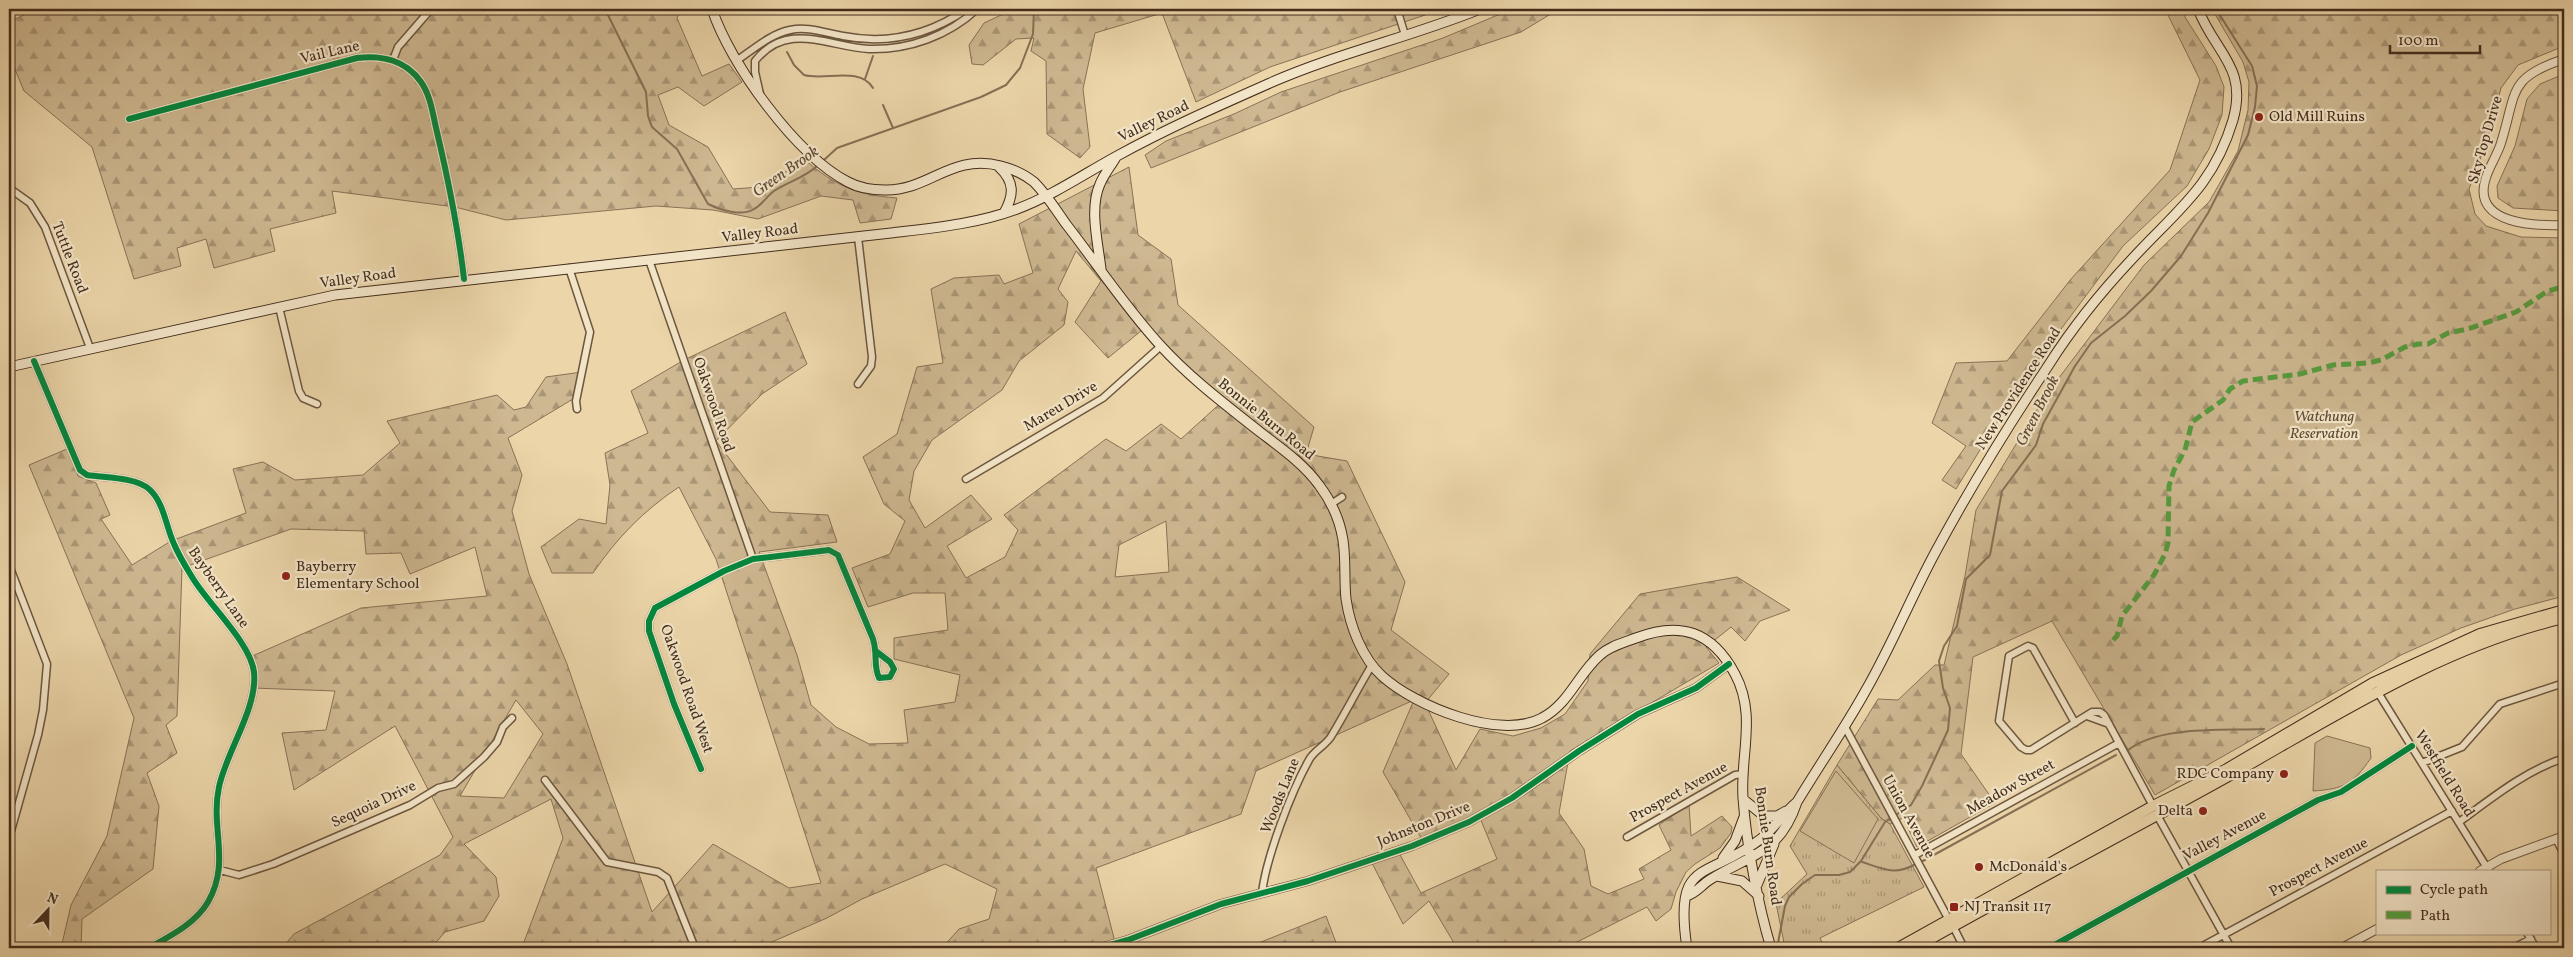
<svg xmlns="http://www.w3.org/2000/svg" width="2573" height="957" font-family="Vollkorn,serif">
<style>
.grass{fill:url(#grass-tufts);stroke:#887256}
.forest{fill:url(#forest-firs);stroke:#887256;fill-rule:evenodd}
.pitch{fill:#ceb891;stroke:#887256}
.lines{fill:none;stroke-linecap:round;stroke-linejoin:round}
.stream{stroke:#867054;stroke-width:2}
.minor-casing{stroke:#6d573f;stroke-width:9}
.tertiary-casing{stroke:#6d573f;stroke-width:10}
.secondary-casing{stroke:#432d1c;stroke-width:11}
.trunk-casing{stroke:#432d1c;stroke-width:12}
.minor{stroke:#f2e4c7;stroke-width:6}
.tertiary{stroke:#f2e4c7;stroke-width:8}
.secondary{stroke:#f2e4c7;stroke-width:9}
.trunk{stroke:#ebd5a9;stroke-width:10}
.quiet{stroke:#549d3e;stroke-width:5;stroke-dasharray:10 5;stroke-linecap:butt}
.cycleway-casing{stroke:#f2e4c7;stroke-width:9}
.cycleway{stroke:#00873e;stroke-width:6}
.poi-dot{fill:#8f2418;stroke:#f2e4c7;stroke-width:2}
.labels{text-anchor:middle;dominant-baseline:central;stroke-width:4.5;stroke-linejoin:round;paint-order:stroke}
.street-label{font-size:15px;fill:#432d1c;stroke:#f2e4c7}
.poi-label{font-size:15px;fill:#432d1c;stroke:#f2e4c7;text-anchor:start}
.park-label{font-size:15px;font-style:italic;fill:#5f4933;stroke:#f2e4c7}
.water-label{font-size:16px;font-style:italic;fill:#5f4933;stroke:#f2e4c7}
</style>
<defs>
<pattern id="grass-tufts" width="24" height="20" patternUnits="userSpaceOnUse" patternTransform="scale(1.25)"><rect width="24" height="20" fill="#ceb891"/><path d="M3 7l-1-3M5 7V3M7 7l1-3M15 17l-1-3M17 17v-4M19 17l1-3" fill="none" stroke="#a99676"/></pattern>
<pattern id="forest-firs" width="22" height="20" patternUnits="userSpaceOnUse" patternTransform="scale(1.25)"><rect width="22" height="20" fill="#ceb891"/><path d="M5 1l3.5 6h-7zM16 11l3.5 6h-7z" fill="#a99676"/></pattern>
</defs>
<rect width="100%" height="100%" fill="#ebd5a9"/>
<filter id="stains"><feTurbulence type="fractalNoise" baseFrequency=".004" numOctaves="4"/><feColorMatrix values="0 0 0 0 .2 0 0 0 0 .09 0 0 0 0 .02 0 0 0 .5 -.17"/></filter>
<radialGradient id="worn" r=".72"><stop offset=".6" stop-color="#630" stop-opacity="0"/><stop offset="1" stop-color="#630" stop-opacity=".3"/></radialGradient>
<path class="grass" d="M 1837,765 L 1881,818 L 1890,824 L 1924,887 L 1820,938 L 1825,948 L 1785,948 L 1776,903 L 1807,874 L 1790,846 Z"/>
<path class="forest" d="M 36,9 L 681,9 L 677,18 L 702,76 L 729,64 L 742,82 L 704,106 L 678,87 L 658,95 L 669,125 L 708,147 L 733,189 L 760,187 L 805,160 C 836,186 856,195 897,198 L 891,219 L 860,223 L 853,200 L 821,196 L 758,219 L 713,210 L 656,206 L 506,220 L 455,207 L 332,191 L 336,213 L 270,229 L 275,251 L 214,268 L 206,239 L 177,248 L 181,266 L 134,279 L 92,147 L 24,91 L 9,55 L 9,22 Z
M 1014,9 L 1443,9 L 1270,67 L 1196,102 L 1162,13 L 1095,33 L 1083,89 L 1090,147 L 1080,158 L 1047,134 L 1046,61 L 1031,51 L 1034,38 L 1016,39 L 983,65 L 972,64 L 969,45 L 984,23 Z
M 1512,9 L 1559,9 L 1521,32 L 1340,92 L 1151,168 L 1145,155 L 1166,141 L 1234,114 L 1281,92 L 1443,38 Z
M 2165,9 L 2184,9 L 2185,17 L 2216,66 L 2224,87 L 2222,115 L 2209,149 L 2187,186 L 2123,246 L 2023,380 L 1956,489 L 1942,480 L 1966,446 L 1932,423 L 1956,363 L 2007,361 L 2071,279 L 2170,170 L 2200,80 Z
M 2212,9 L 2564,9 L 2564,46 L 2518,65 L 2501,88 L 2488,138 L 2469,189 L 2475,214 L 2486,226 L 2521,237 L 2564,238 L 2564,596 L 2515,609 L 2461,628 L 2401,655 L 2155,795 L 2052,621 L 1973,657 L 1961,754 L 1995,803 L 1917,847 L 1903,818 L 1890,824 L 1881,818 L 1837,765 L 1878,699 L 1898,700 L 1935,665 L 1944,665 L 1965,576 L 1976,510 L 2046,395 L 2144,265 L 2209,202 L 2238,151 L 2248,110 L 2249,82 L 2243,62 Z
M 2564,74 L 2564,211 L 2513,208 L 2498,198 L 2497,186 L 2515,146 L 2527,99 L 2540,84 Z
M 1129,167 L 1138,235 L 1171,259 L 1178,305 L 1314,427 L 1306,454 L 1347,461 L 1405,582 L 1391,630 L 1449,674 L 1425,703 L 1456,770 L 1480,729 L 1513,736 L 1541,728 L 1565,714 L 1588,681 L 1590,654 L 1640,594 L 1737,577 L 1790,610 L 1760,621 L 1745,641 L 1731,627 L 1706,647 L 1719,663 L 1570,751 L 1559,813 L 1584,849 L 1591,886 L 1608,894 L 1644,879 L 1639,869 L 1671,850 L 1659,825 L 1689,804 L 1691,836 L 1722,816 L 1732,827 L 1731,833 L 1720,848 L 1695,864 L 1686,872 L 1676,892 L 1671,909 L 1656,921 L 1647,907 L 1565,948 L 1457,948 L 1429,901 L 1403,924 L 1372,863 L 1399,853 L 1421,893 L 1497,859 L 1480,818 L 1424,843 L 1383,772 L 1414,700 L 1256,771 L 1241,814 L 1096,868 L 1116,946 L 942,948 L 959,929 L 989,919 L 997,889 L 945,864 L 862,899 L 827,918 L 758,948 L 530,948 L 524,942 L 563,838 L 551,799 L 464,844 L 496,877 L 499,896 L 484,921 L 445,932 L 431,948 L 282,948 L 294,934 L 440,855 L 453,837 L 395,726 L 294,790 L 282,733 L 326,730 L 335,691 L 253,688 L 248,658 L 361,608 L 487,596 L 475,547 L 410,574 L 401,553 L 366,554 L 364,531 L 291,529 L 182,568 L 177,716 L 166,725 L 177,753 L 147,773 L 159,806 L 153,869 L 82,919 L 81,948 L 61,948 L 71,905 L 107,836 L 134,718 L 29,465 L 67,449 L 78,476 L 96,483 L 110,515 L 101,519 L 132,565 L 171,541 L 246,513 L 233,469 L 263,462 L 295,480 L 363,475 L 400,443 L 387,421 L 497,395 L 514,410 L 526,407 L 546,377 L 582,372 L 578,396 L 508,438 L 522,475 L 512,511 L 529,574 L 567,664 L 652,912 L 713,844 L 789,888 L 821,883 L 716,559 L 679,487 C 644,510 616,539 593,573 L 552,573 L 541,547 L 579,519 L 606,524 L 610,485 L 605,453 L 648,433 L 631,391 L 684,360 L 785,312 L 807,364 L 762,394 L 716,441 L 770,512 L 828,515 L 837,542 L 759,552 L 797,655 L 811,705 L 836,727 L 869,744 L 908,743 L 904,710 L 955,702 L 960,675 L 894,659 L 894,638 L 948,630 L 945,593 L 913,593 L 868,607 L 852,568 L 890,554 L 905,521 L 884,504 L 863,457 L 897,434 L 917,367 L 943,363 L 931,289 L 954,278 L 999,275 L 1004,284 L 1033,273 L 1019,224 ZM 1076,251 L 1101,281 L 1075,322 L 1108,358 L 1147,326 L 1159,340 L 1224,400 L 1181,439 L 1161,424 L 1126,451 L 1106,439 L 1004,515 L 1018,530 L 1005,557 L 966,578 L 947,546 L 992,519 L 971,495 L 925,528 L 909,500 L 914,471 L 932,440 L 1002,390 L 1019,361 L 1064,325 L 1068,302 L 1058,289 ZM 1166,521 L 1169,572 L 1115,577 L 1119,545 ZM 516,700 L 543,734 L 504,798 L 460,796 Z
M 1326,916 L 1338,948 L 1246,948 Z"/>
<path class="pitch" d="M 2327,736 L 2370,748 L 2371,758 C 2353,784 2344,789 2313,791 L 2315,743 Z
M 1836,771 L 1878,819 L 1854,863 L 1800,831 Z"/>
<g class="lines">
<path class="stream" d="M 605,9 L 646,92 L 648,116 L 652,127 L 677,149 L 708,204 C 720,210 742,217 754,209 C 762,205 767,196 774,191 C 789,181 805,178 818,165
M 787,52 L 794,65 L 804,75 C 824,81 860,66 873,88
M 865,79 L 873,56
M 883,105 L 893,128
M 824,160 L 837,148 L 981,97 L 1006,85 L 1020,68 L 1033,34 L 1034,9
M 2127,751 C 2158,725 2225,731 2264,729
M 1862,862 C 1884,869 1894,876 1916,864
M 1921,862 L 2116,755
M 1778,943 L 1785,906 L 1789,897 L 1802,884 L 1815,875 L 1839,875 L 1850,872 L 1861,861 L 1885,822 L 1911,805 L 1922,786 L 1948,730 L 1950,708 L 1943,688 L 1939,661 L 1944,646 L 1957,626 L 1966,579 L 1990,555 L 2002,491 L 2036,445 L 2043,424 L 2075,366 L 2091,343 L 2125,316 L 2151,291 L 2181,256 L 2208,213 L 2248,135 L 2255,107 L 2257,86 L 2252,66 L 2216,9"/>
<g class="minor-casing">
<path id="minor" d="M 1397,9 L 1405,35
M 393,60 L 398,47 L 431,9
M 736,61 C 753,50 770,34 790,30 C 808,26 825,33 843,36 C 889,45 929,35 967,9
M 760,94 L 755,72 L 755,61 C 787,20 829,47 869,49 C 909,50 948,36 977,9
M 129,119 L 357,58 C 381,55 406,60 421,82 C 431,96 433,116 437,132 C 449,183 458,227 464,279
M 9,188 L 30,203 L 45,227 L 90,348
M 858,237 L 872,357 L 871,366 L 858,384
M 649,260 L 753,559
M 569,268 L 590,332 L 576,401 L 577,409
M 279,307 L 299,391 L 303,398 L 317,404
M 34,361 L 80,470 L 87,475 C 106,478 135,477 149,489 C 164,502 166,527 174,544 C 179,556 186,567 192,577 C 208,604 250,642 254,672 C 258,708 226,752 219,787 C 210,828 231,862 208,902 C 195,924 170,936 149,948
M 966,479 L 1103,398 L 1161,346
M 1331,504 L 1342,497
M 9,565 L 47,664 L 43,710 L 38,735 L 9,838
M 2377,691 L 2489,871
M 2087,716 L 2109,724
M 2075,723 L 2033,648 L 2028,646 L 2009,656 L 1999,721 L 2021,747 L 2026,750 L 2031,750 L 2092,712 L 2100,712 L 2104,715 L 2153,806
M 1845,727 L 1949,920
M 2422,763 L 2462,747 L 2500,704 L 2564,683
M 701,769 L 674,704 L 649,631 L 649,621 L 655,608 L 724,571 L 753,559 L 829,550 L 838,555 L 873,639 C 878,655 873,665 879,678 L 890,677 L 894,669 L 890,662 L 877,652
M 545,780 L 607,862 L 658,872 L 667,878 L 695,948
M 2157,815 L 2231,948
M 2459,822 C 2492,798 2525,771 2564,758
M 1627,837 L 1735,775 L 1744,774
M 2556,839 L 2564,854
M 1915,855 L 2119,743
M 220,870 L 239,875 L 273,864 L 410,805 L 438,788 L 454,784 L 484,757 L 497,742 L 503,727 L 512,718
M 1262,893 C 1266,858 1291,792 1309,760 C 1314,750 1327,745 1332,735 C 1346,712 1358,688 1372,665
M 1953,926 L 1964,948
M 2527,933 L 2536,948
M 2049,948 L 2318,800 L 2341,792 L 2412,746
M 2199,948 L 2452,811
M 2513,948 L 2531,939"/>
</g>
<g class="tertiary-casing">
<path id="tertiary" d="M 2564,59 C 2507,78 2517,92 2501,143 C 2497,156 2488,168 2485,181 C 2473,225 2537,226 2564,225
M 2480,871 L 2501,859 L 2564,836
M 1100,948 L 1128,940 L 1221,904 L 1308,881 L 1412,846 L 1469,822 L 1512,798 L 1579,751 L 1638,714 L 1696,688 L 1729,664
M 2342,948 L 2377,929"/>
</g>
<g class="secondary-casing">
<path id="secondary" d="M 712,9 C 730,64 796,155 848,182 C 859,188 873,190 885,190 C 929,191 951,153 1001,166 C 1013,169 1024,174 1034,182 C 1047,195 1056,210 1066,224 C 1097,264 1126,308 1160,345 C 1190,378 1226,405 1260,432 C 1281,448 1304,464 1319,485 C 1331,501 1340,521 1343,540 C 1346,560 1344,580 1346,599 C 1350,626 1362,658 1382,676 C 1415,706 1500,741 1542,718 C 1569,704 1578,674 1600,655 C 1610,646 1623,643 1636,638 C 1680,621 1712,631 1735,674 C 1757,715 1740,755 1743,798 C 1746,842 1758,905 1771,948
M 999,167 C 1015,182 1014,195 1004,213
M 1101,269 C 1098,243 1089,208 1100,184 C 1104,174 1111,166 1116,157
M 9,367 L 335,295 L 891,233 C 933,228 977,224 1017,209 C 1052,196 1084,174 1117,156 C 1166,129 1218,106 1270,83 C 1338,53 1411,37 1480,9
M 1743,799 L 1764,816 L 1777,816 L 1786,811
M 1723,858 L 1735,841 L 1744,817
M 1717,876 L 1742,881 L 1759,896
M 1757,885 L 1774,844
M 1686,896 C 1697,893 1701,885 1711,879 C 1752,854 1780,853 1797,802 C 1820,764 1845,728 1866,690 C 1892,645 1911,597 1936,551 C 1970,488 2008,426 2048,366 C 2072,328 2101,292 2132,259 C 2176,211 2213,187 2233,120 C 2248,67 2215,53 2198,9
M 1687,948 C 1673,856 1707,881 1762,838 C 1775,827 1784,813 1797,802"/>
</g>
<g class="trunk-casing">
<path id="trunk" d="M 1898,948 L 2153,806 L 2227,769 L 2373,683 L 2480,634 L 2564,610
M 1914,948 C 2020,888 2128,832 2234,773 C 2340,713 2444,646 2564,618"/>
</g>
<use href="#minor" class="minor"/>
<use href="#tertiary" class="tertiary"/>
<use href="#secondary" class="secondary"/>
<use href="#trunk" class="trunk"/>
<path class="quiet" d="M 2113,640 L 2117,636 L 2122,616 L 2154,575 L 2165,554 L 2168,543 L 2169,486 L 2174,470 L 2185,450 L 2192,422 L 2223,400 L 2230,389 L 2243,381 L 2300,374 L 2333,365 L 2368,363 L 2381,360 L 2405,347 L 2418,344 L 2428,344 L 2448,333 L 2468,329 L 2516,312 L 2546,292 L 2564,286"/>
<g class="cycleway-casing">
<path id="cycleway" d="M 129,119 L 357,58 C 381,55 406,60 421,82 C 431,96 433,116 437,132 C 449,183 458,227 464,279
M 34,361 L 80,470 L 87,475 C 106,478 135,477 149,489 C 164,502 166,527 174,544 C 179,556 186,567 192,577 C 208,604 250,642 254,672 C 258,708 226,752 219,787 C 210,828 231,862 208,902 C 195,924 170,936 149,948
M 701,769 L 674,704 L 649,631 L 649,621 L 655,608 L 724,571 L 753,559 L 829,550 L 838,555 L 873,639 C 878,655 873,665 879,678 L 890,677 L 894,669 L 890,662 L 877,652
M 1100,948 L 1128,940 L 1221,904 L 1308,881 L 1412,846 L 1469,822 L 1512,798 L 1579,751 L 1638,714 L 1696,688 L 1729,664
M 2049,948 L 2318,800 L 2341,792 L 2412,746"/>
</g>
<use href="#cycleway" class="cycleway"/>
</g>
<g class="poi-dot">
<circle cx="2259" cy="117" r="5"/>
<circle cx="286" cy="576" r="5"/>
<circle cx="2284" cy="774" r="5"/>
<circle cx="2203" cy="811" r="5"/>
<circle cx="1979" cy="867" r="5"/>
<rect x="1949" y="902" width="10" height="10" rx="2.5"/>
</g>
<g class="labels">
<g class="street-label">
<text transform="translate(330 53) rotate(-13)">Vail Lane</text>
<text transform="translate(1154 122) rotate(-26)">Valley Road</text>
<text transform="translate(2486 140) rotate(-74)">Sky Top Drive</text>
<text transform="translate(760 234) rotate(-7)">Valley Road</text>
<text transform="translate(69 258) rotate(69)">Tuttle Road</text>
<text transform="translate(358 279) rotate(-8)">Valley Road</text>
<text transform="translate(2019 389) rotate(-57)">New Providence Road</text>
<text transform="translate(713 405) rotate(71)">Oakwood Road</text>
<text transform="translate(1061 407) rotate(-31)">Mareu Drive</text>
<text transform="translate(1266 420) rotate(39)">Bonnie Burn Road</text>
<text transform="translate(218 588) rotate(55)">Bayberry Lane</text>
<text transform="translate(686 689) rotate(71)">Oakwood Road West</text>
<text transform="translate(2444 774) rotate(58)">Westfield Road</text>
<text transform="translate(2011 788) rotate(-29)">Meadow Street</text>
<text transform="translate(1679 793) rotate(-29)">Prospect Avenue</text>
<text transform="translate(1281 796) rotate(-68)">Woods Lane</text>
<text transform="translate(374 805) rotate(-25)">Sequoia Drive</text>
<text transform="translate(1908 817) rotate(61)">Union Avenue</text>
<text transform="translate(1424 825) rotate(-22)">Johnston Drive</text>
<text transform="translate(2225 836) rotate(-28)">Valley Avenue</text>
<text transform="translate(1767 846) rotate(82)">Bonnie Burn Road</text>
<text transform="translate(2319 868) rotate(-28)">Prospect Avenue</text>
</g>
<g class="poi-label">
<text x="2269" y="117">Old Mill Ruins</text>
<text x="296" y="567">Bayberry<tspan x="296" dy="17">Elementary School</tspan></text>
<text x="2274" y="774" text-anchor="end">RDC Company</text>
<text x="2193" y="811" text-anchor="end">Delta</text>
<text x="1989" y="867">McDonald's</text>
<text x="1964" y="907">NJ Transit 117</text>
</g>
<g class="park-label">
<text x="2324" y="417">Watchung<tspan x="2324" dy="17">Reservation</tspan></text>
</g>
<g class="water-label">
<text transform="translate(786 172) rotate(-35)">Green Brook</text>
<text transform="translate(2038 411) rotate(-63)">Green Brook</text>
</g>
</g>
<rect width="2573" height="957" fill="none" stroke="#ebd5a9" stroke-width="30"/>
<rect x="10" y="10" width="2553" height="937" fill="none" stroke="#432d1c" stroke-width="2.5"/>
<rect x="15" y="15" width="2543" height="927" fill="none" stroke="#432d1c"/>
<rect x="2376" y="870" width="175" height="65" fill="#f2e4c7" stroke="#ac9b83"/>
<rect x="2386" y="886" width="25" height="8" fill="#00873e" stroke="#ac9b83"/>
<text x="2420" y="894" font-size="15" fill="#432d1c">Cycle path</text>
<rect x="2386" y="911" width="25" height="8" fill="#549d3e" stroke="#ac9b83"/>
<text x="2420" y="920" font-size="15" fill="#432d1c">Path</text>
<g transform="translate(48 910) rotate(22)" stroke="#f2e4c7" stroke-width="4" paint-order="stroke">
<path d="M0-4L9 19L0 12L-9 19Z" fill="#432d1c"/>
<text y="-8" font-size="14" font-weight="bold" text-anchor="middle" fill="#432d1c">N</text>
</g>
<path d="M2390 45v8h90v-8" fill="none" stroke="#432d1c" stroke-width="2.5"/>
<text x="2398" y="45" font-size="15" fill="#432d1c" stroke="#f2e4c7" stroke-width="4" paint-order="stroke">100 m</text>
<rect width="100%" height="100%" filter="url(#stains)"/>
<rect width="100%" height="100%" fill="url(#worn)"/>
</svg>
